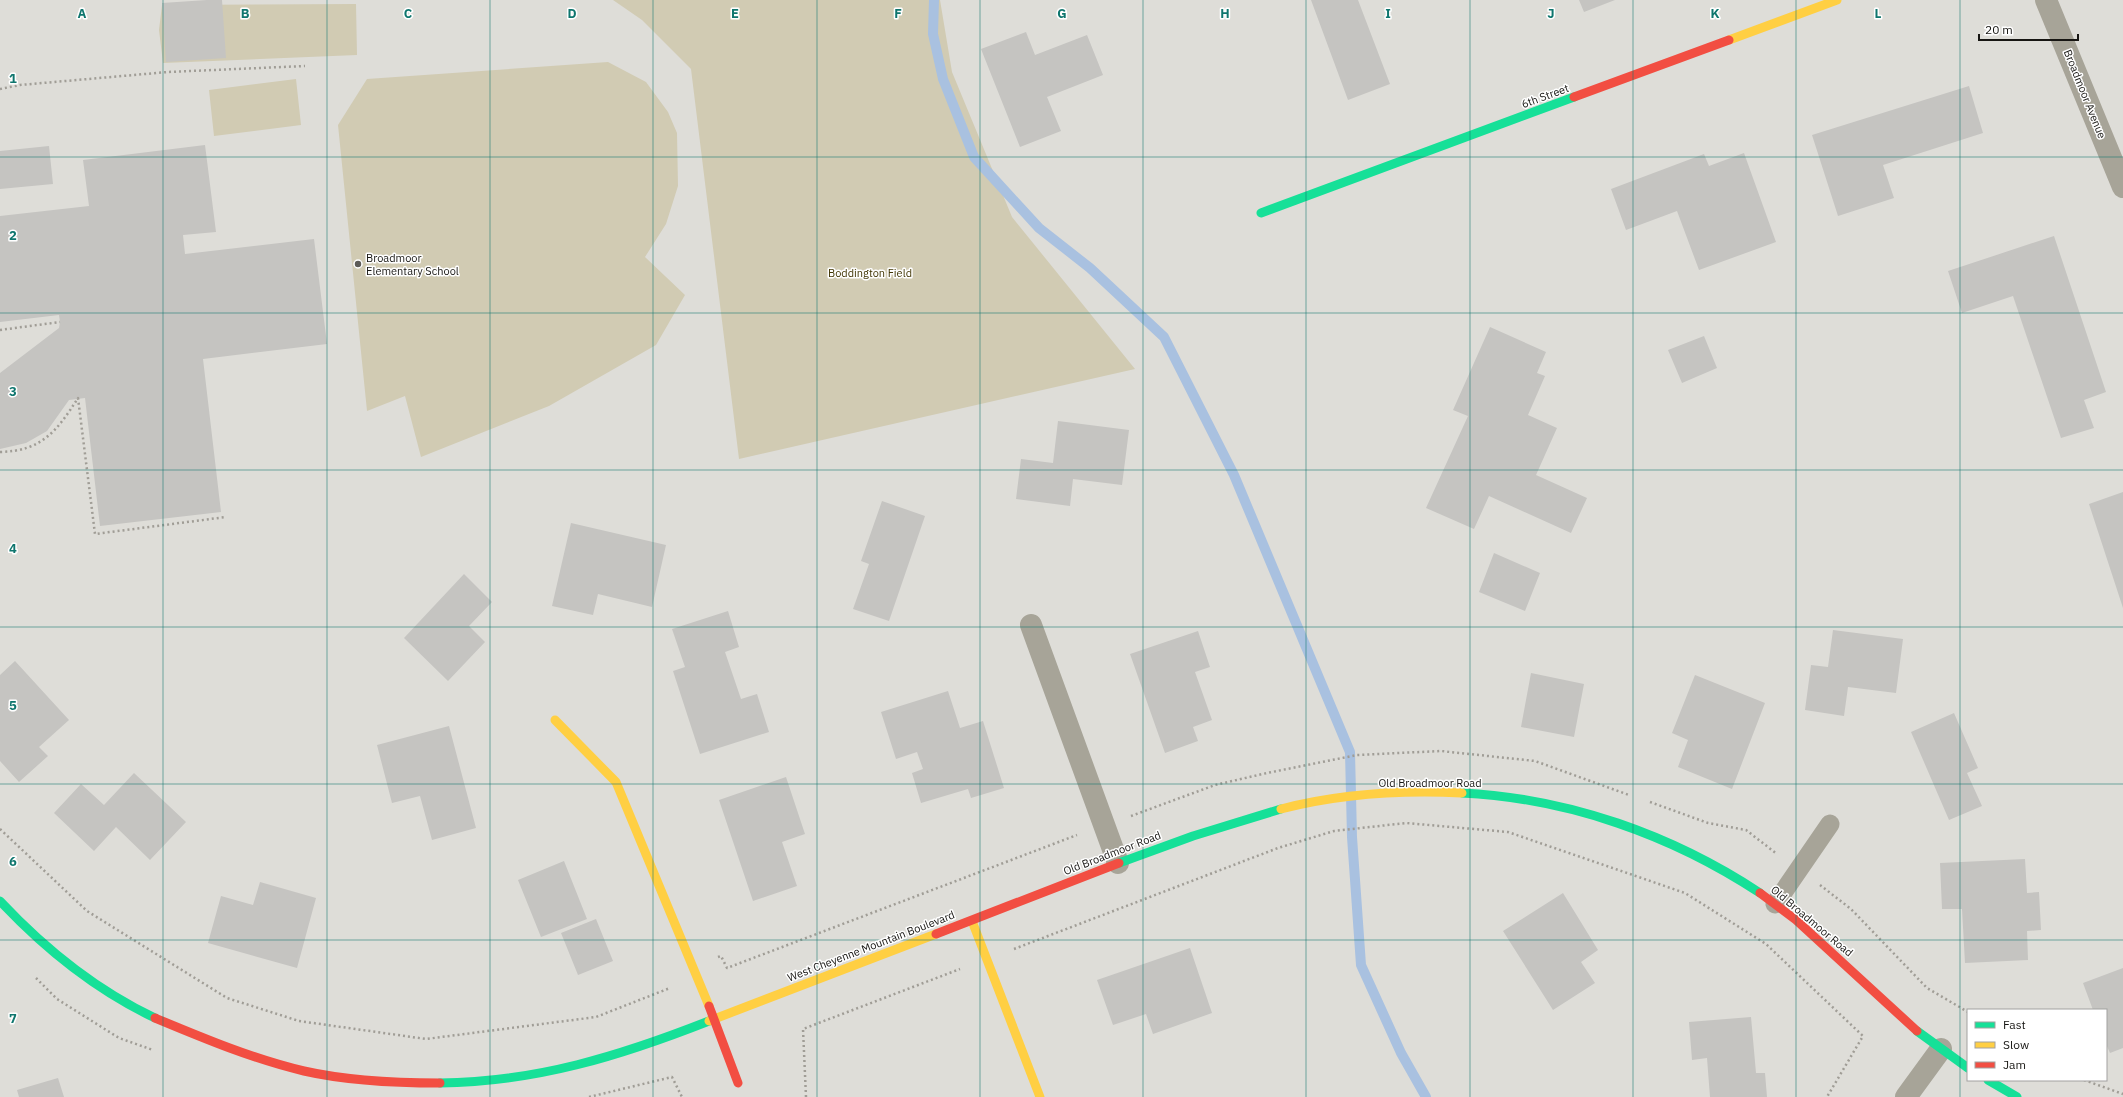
<svg xmlns="http://www.w3.org/2000/svg" width="2123" height="1097" font-family="'IBM Plex Sans',sans-serif">
<style>
.green{fill:#d1cbb3}
.lines{fill:none;stroke-linecap:round;stroke-linejoin:round}
.stream{stroke:#a9c1e0;stroke-width:10}
.building{fill:#c5c4c1}
.path{stroke:#a09d96;stroke-width:2.5;stroke-dasharray:2 3;stroke-linecap:butt}
.lane{stroke:#a7a498;stroke-width:19}
.street{stroke:#a7a498;stroke-width:22}
.fast{stroke:#16e098;stroke-width:9}
.slow{stroke:#ffcf43;stroke-width:9}
.jam{stroke:#f24e42;stroke-width:9}
.grid{fill:none;stroke:#0f766e;stroke-width:1;stroke-opacity:0.55}
.poi-dot{fill:#5c5b57;stroke:#fff;stroke-width:1.5}
.labels{text-anchor:middle;dominant-baseline:central;stroke-width:3;stroke-linejoin:round;paint-order:stroke}
.street-label{font-size:11px;fill:#161512;stroke:#fff}
.poi-label{font-size:11px;fill:#161512;stroke:#fff;text-anchor:start}
.park-label{font-size:11px;fill:#403503;stroke:#fff}
.grid-label{font-size:13px;text-anchor:middle;font-weight:bold;fill:#0f766e;stroke:#fff;stroke-width:3;stroke-linejoin:round;paint-order:stroke}
</style>
<rect width="100%" height="100%" fill="#deddd8"/>
<path class="green" d="M 613,0 L 940,0 L 952,72 L 1012,217 L 1135,369 L 739,459 L 691,69 L 642,20 Z
M 356,4 L 357,55 L 163,63 L 159,30 L 162,5 Z
M 608,62 L 646,82 L 668,112 L 677,133 L 678,186 L 666,224 L 645,257 L 685,295 L 656,345 L 549,406 L 421,457 L 405,396 L 367,411 L 338,125 L 367,79 Z
M 296,79 L 301,125 L 214,136 L 209,90 Z"/>
<g class="lines">
<path class="stream" d="M 934,0 L 933,34 L 943,79 L 974,157 L 1039,228 L 1090,268 L 1164,337 L 1234,475 L 1350,752 L 1352,837 L 1361,965 L 1401,1053 L 1426,1097"/>
</g>
<path class="building" d="M 207,0 L 222,0 L 226,58 L 166,62 L 162,3 Z
M 1311,0 L 1358,0 L 1390,84 L 1348,100 Z
M 1579,0 L 1615,0 L 1584,12 Z
M 1026,32 L 1035,55 L 1087,35 L 1103,75 L 1047,97 L 1061,131 L 1020,147 L 981,49 Z
M 1969,86 L 1983,133 L 1883,165 L 1894,198 L 1838,216 L 1812,135 Z
M 205,145 L 216,232 L 183,235 L 185,254 L 314,239 L 327,344 L 203,359 L 221,512 L 100,526 L 85,398 L 69,400 L 47,431 L 26,443 L 0,449 L 0,373 L 59,328 L 60,322 L 59,315 L 0,322 L 0,216 L 89,206 L 83,160 Z
M 49,146 L 53,184 L 0,189 L 0,151 Z
M 1744,153 L 1776,242 L 1699,270 L 1677,211 L 1626,230 L 1611,189 L 1704,154 L 1709,166 Z
M 2054,236 L 2106,392 L 2084,400 L 2094,428 L 2061,438 L 2013,296 L 1962,313 L 1948,271 Z
M 1490,327 L 1546,352 L 1537,373 L 1545,376 L 1528,415 L 1557,428 L 1536,475 L 1587,498 L 1571,533 L 1489,496 L 1474,529 L 1426,508 L 1468,416 L 1453,410 Z
M 1704,336 L 1717,368 L 1682,383 L 1668,350 Z
M 1058,421 L 1129,430 L 1122,485 L 1073,479 L 1070,506 L 1016,499 L 1021,459 L 1053,463 Z
M 2123,492 L 2123,608 L 2089,504 Z
M 882,501 L 925,516 L 889,621 L 853,609 L 869,564 L 861,561 Z
M 571,523 L 666,545 L 652,607 L 598,594 L 593,615 L 552,606 Z
M 1494,553 L 1540,573 L 1525,611 L 1479,592 Z
M 464,574 L 492,602 L 469,626 L 485,642 L 448,681 L 404,638 Z
M 728,611 L 739,647 L 725,652 L 741,699 L 757,694 L 769,732 L 700,754 L 673,671 L 685,667 L 672,629 Z
M 1833,630 L 1903,639 L 1896,693 L 1848,687 L 1844,716 L 1805,710 L 1811,665 L 1828,667 Z
M 1198,631 L 1210,667 L 1195,672 L 1212,720 L 1193,727 L 1198,741 L 1165,753 L 1130,654 Z
M 15,661 L 69,720 L 39,747 L 48,756 L 19,782 L 0,761 L 0,675 Z
M 1531,673 L 1584,684 L 1574,737 L 1521,727 Z
M 1695,675 L 1765,703 L 1732,789 L 1678,767 L 1688,740 L 1672,733 Z
M 948,691 L 960,728 L 983,721 L 1004,788 L 971,798 L 968,789 L 921,803 L 912,773 L 923,769 L 917,752 L 896,759 L 881,712 Z
M 1954,713 L 1978,768 L 1967,773 L 1982,806 L 1949,820 L 1911,732 Z
M 449,726 L 476,828 L 432,840 L 420,796 L 392,803 L 377,745 Z
M 134,773 L 186,822 L 150,860 L 116,827 L 94,851 L 54,813 L 81,784 L 104,805 Z
M 786,777 L 805,834 L 782,842 L 797,886 L 753,901 L 719,800 Z
M 2025,859 L 2027,893 L 2039,892 L 2041,930 L 2027,931 L 2028,960 L 1965,963 L 1962,909 L 1942,909 L 1940,863 Z
M 564,861 L 587,919 L 541,937 L 518,880 Z
M 260,882 L 316,898 L 297,968 L 208,943 L 221,896 L 253,905 Z
M 1563,893 L 1598,950 L 1581,962 L 1595,983 L 1553,1010 L 1503,931 Z
M 596,919 L 613,961 L 578,975 L 561,933 Z
M 1190,948 L 1212,1013 L 1153,1034 L 1146,1014 L 1113,1025 L 1097,980 Z
M 2123,968 L 2123,1048 L 2110,1053 L 2106,1044 L 2106,1010 L 2093,1010 L 2083,983 Z
M 1751,1017 L 1756,1073 L 1765,1073 L 1767,1097 L 1710,1097 L 1707,1058 L 1692,1060 L 1689,1022 Z
M 58,1078 L 64,1097 L 19,1097 L 17,1090 Z"/>
<g class="lines">
<path class="path" d="M 0,89 L 20,85 L 168,72 L 305,66
M 0,330 L 60,322
M 0,452 C 42,451 57,431 78,398 L 95,534 L 226,517
M 1650,802 L 1708,823 L 1746,830 L 1777,854
M 1131,816 L 1215,785 L 1267,773 L 1357,755 L 1441,751 L 1535,761 L 1629,795
M 0,829 L 87,911 L 227,998 L 299,1021 L 426,1039 L 596,1017 L 670,988
M 1820,885 L 1851,909 L 1927,988 L 1968,1012
M 1014,949 L 1278,848 L 1334,831 L 1406,823 L 1508,832 L 1685,893 L 1766,944 L 1863,1036 L 1827,1097
M 718,957 L 721,956 L 727,968 L 1077,835
M 36,978 L 57,999 L 119,1038 L 153,1050
M 2084,1080 L 2123,1094
M 589,1097 L 672,1077 L 682,1097
M 806,1097 L 803,1029 L 960,969"/>
<path class="lane" d="M 1775,904 L 1830,824"/>
<path class="street" d="M 2046,0 L 2123,187
M 1031,625 L 1118,863
M 1906,1097 L 1941,1049"/>
<path class="fast" d="M 1261,213 L 1574,97
M 1462,793 C 1568,798 1672,835 1760,893
M 1119,863 L 1193,836 L 1281,809
M 0,901 C 45,949 96,990 155,1018
M 1917,1031 L 1968,1068
M 1988,1080 L 2017,1097
M 440,1083 C 536,1082 620,1056 709,1021"/>
<path class="slow" d="M 1729,40 L 1837,0
M 555,720 L 616,782 L 709,1006
M 1281,809 C 1339,794 1402,790 1462,793
M 972,921 L 1040,1097
M 709,1021 L 936,934"/>
<path class="jam" d="M 1574,97 L 1729,40
M 1760,893 L 1796,920 L 1917,1031
M 936,934 L 1119,863
M 709,1006 L 738,1083
M 155,1018 C 203,1038 253,1059 304,1071 C 348,1081 395,1083 440,1083"/>
</g>
<path class="grid" d="M 163,0 L 163,1097M 327,0 L 327,1097M 490,0 L 490,1097M 653,0 L 653,1097M 817,0 L 817,1097M 980,0 L 980,1097M 1143,0 L 1143,1097M 1306,0 L 1306,1097M 1470,0 L 1470,1097M 1633,0 L 1633,1097M 1796,0 L 1796,1097M 1960,0 L 1960,1097M 0,157 L 2123,157M 0,313 L 2123,313M 0,470 L 2123,470M 0,627 L 2123,627M 0,784 L 2123,784M 0,940 L 2123,940"/>
<circle class="poi-dot" cx="358" cy="264" r="4"/>
<g class="labels">
<g class="street-label">
<text transform="translate(2085 94) rotate(68)">Broadmoor Avenue</text>
<text transform="translate(1545 96) rotate(-20)">6th Street</text>
<text x="1430" y="783">Old Broadmoor Road</text>
<text transform="translate(1112 853) rotate(-21)">Old Broadmoor Road</text>
<text transform="translate(1812 921) rotate(40)">Old Broadmoor Road</text>
<text transform="translate(871 946) rotate(-21)">West Cheyenne Mountain Boulevard</text>
</g>
<g class="poi-label">
<text x="366" y="258">Broadmoor<tspan x="366" dy="13">Elementary School</tspan></text>
</g>
<g class="park-label">
<text x="870" y="273">Boddington Field</text>
</g>
</g>
<g class="grid-label">
<text x="82" y="18">A</text>
<text x="245" y="18">B</text>
<text x="408" y="18">C</text>
<text x="572" y="18">D</text>
<text x="735" y="18">E</text>
<text x="898" y="18">F</text>
<text x="1062" y="18">G</text>
<text x="1225" y="18">H</text>
<text x="1388" y="18">I</text>
<text x="1551" y="18">J</text>
<text x="1715" y="18">K</text>
<text x="1878" y="18">L</text>
<text x="13" y="83">1</text>
<text x="13" y="240">2</text>
<text x="13" y="396">3</text>
<text x="13" y="553">4</text>
<text x="13" y="710">5</text>
<text x="13" y="866">6</text>
<text x="13" y="1023">7</text>
</g>
<rect x="1967" y="1009" width="140" height="72" fill="#ffffff" stroke="#a2a1a0"/>
<rect x="1975" y="1022" width="20" height="6" fill="#16e098" stroke="#a2a1a0"/>
<text x="2003" y="1029" font-size="12" fill="#161512">Fast</text>
<rect x="1975" y="1042" width="20" height="6" fill="#ffcf43" stroke="#a2a1a0"/>
<text x="2003" y="1049" font-size="12" fill="#161512">Slow</text>
<rect x="1975" y="1062" width="20" height="6" fill="#f24e42" stroke="#a2a1a0"/>
<text x="2003" y="1069" font-size="12" fill="#161512">Jam</text>
<path d="M1979 34v6h99v-6" fill="none" stroke="#161512" stroke-width="2"/>
<text x="1985" y="34" font-size="12" fill="#161512" stroke="#ffffff" stroke-width="3" paint-order="stroke">20 m</text>
</svg>
